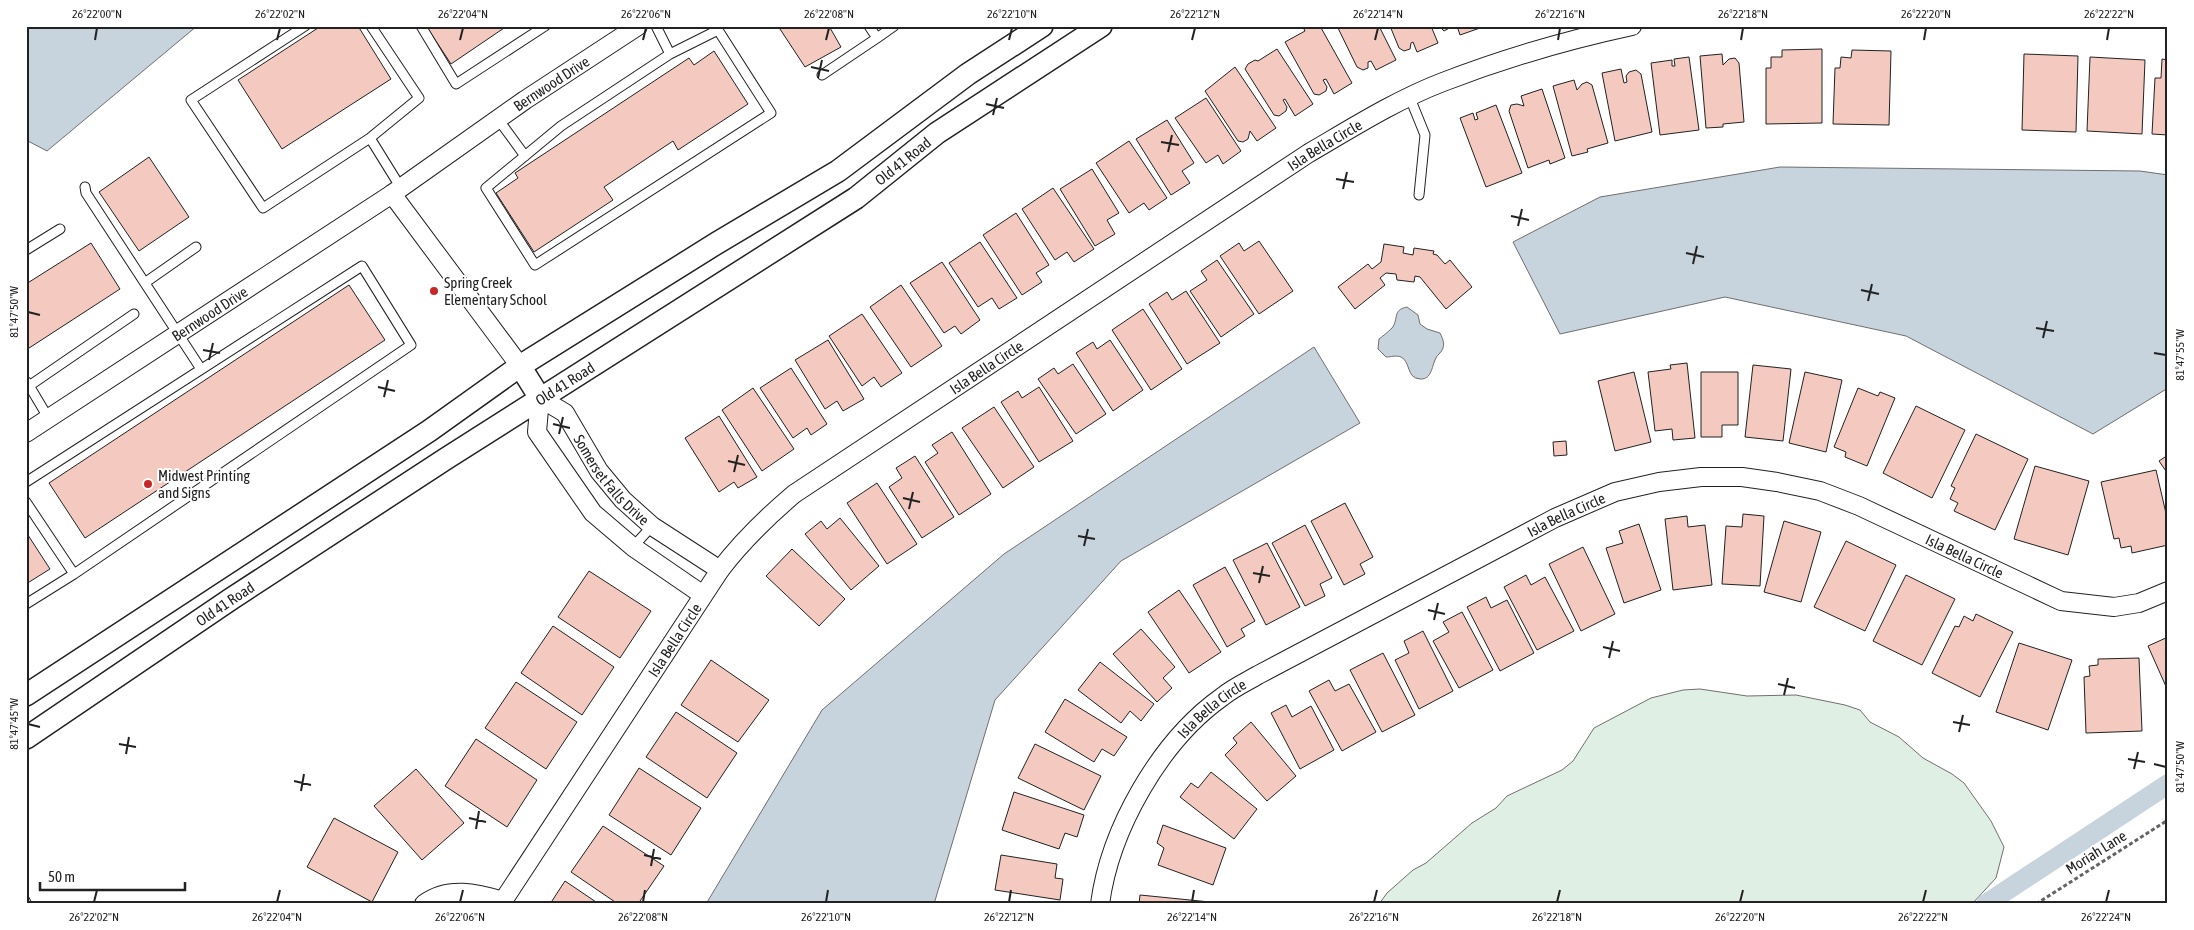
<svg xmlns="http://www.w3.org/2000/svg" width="2194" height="930" font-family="'Asap Condensed',sans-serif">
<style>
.green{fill:#e0efe3;stroke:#6f6f6f}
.water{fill:#c7d3dd;stroke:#6f6f6f}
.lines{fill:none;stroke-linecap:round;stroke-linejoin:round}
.canal{stroke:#c7d3dd;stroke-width:20}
.building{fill:#f3c9c0;stroke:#222}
.service-casing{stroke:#222;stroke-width:11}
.minor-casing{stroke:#222;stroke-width:20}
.tertiary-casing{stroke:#222;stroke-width:24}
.path{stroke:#646464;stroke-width:3;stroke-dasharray:4 2.5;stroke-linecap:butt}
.service{stroke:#fff;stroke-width:9}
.minor{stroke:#fff;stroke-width:18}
.tertiary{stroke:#fff;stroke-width:21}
.ticks{fill:none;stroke:#222;stroke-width:2}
.poi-dot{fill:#c62828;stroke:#fff;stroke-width:2}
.labels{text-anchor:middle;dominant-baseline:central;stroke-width:4;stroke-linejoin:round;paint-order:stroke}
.street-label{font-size:15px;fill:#222;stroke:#fff}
.poi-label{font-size:15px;fill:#222;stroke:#fff;text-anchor:start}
.neatline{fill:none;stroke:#222;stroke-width:2}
.ticks-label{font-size:12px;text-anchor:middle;fill:#222}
</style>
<rect width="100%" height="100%" fill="#fff"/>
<path class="green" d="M 1700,689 L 1747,696 L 1796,695 L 1845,705 L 1860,710 L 1870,722 L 1899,737 L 1923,758 L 1952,774 L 1964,783 L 1991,821 L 2004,847 L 1996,878 L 1972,904 L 1379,904 L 1387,893 L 1413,870 L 1426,863 L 1472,823 L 1496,808 L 1507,796 L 1562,770 L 1573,761 L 1594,728 L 1651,698 L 1683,690 Z"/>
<path class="water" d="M 26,26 L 197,26 L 47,151 L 26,140 Z
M 1780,167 L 2140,171 L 2168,175 L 2168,388 L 2093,434 L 1906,336 L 1725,297 L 1560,334 L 1513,242 L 1600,197 Z
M 1407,307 L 1418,315 L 1420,324 L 1427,329 L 1440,333 C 1444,341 1446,347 1439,354 C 1431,361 1434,380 1420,379 C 1406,378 1411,362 1401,357 C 1396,355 1391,357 1386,357 L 1378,349 L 1379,339 C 1383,336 1388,332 1392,328 C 1399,319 1392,310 1407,307 Z
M 1314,347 L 1360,423 L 1121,561 L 995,700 L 934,904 L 706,904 L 822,710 L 1004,554 Z"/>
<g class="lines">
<path class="canal" d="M 1986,904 L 2168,784"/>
</g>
<path class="building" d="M 321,26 L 358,26 L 391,79 L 282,149 L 238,80 Z
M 426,26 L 507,26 L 451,64 Z
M 778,26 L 829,26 L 841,47 L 805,67 Z
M 1309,26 L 1320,26 L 1352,83 L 1334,94 L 1326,79 L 1323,80 L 1327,87 L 1326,91 L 1319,95 L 1314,94 L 1285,42 L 1305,31 L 1304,29 Z
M 1337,26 L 1379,26 L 1396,60 L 1376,70 L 1371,61 L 1368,62 L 1368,68 L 1363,70 L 1357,67 Z
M 1390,26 L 1431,26 L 1438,43 L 1417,52 L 1413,42 L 1411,43 L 1410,49 L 1404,51 L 1399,48 Z
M 1439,26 L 1453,26 L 1444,31 Z
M 1457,26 L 1479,26 L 1480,28 L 1460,35 Z
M 1277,49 L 1313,104 L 1295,116 L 1285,99 L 1283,100 L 1287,107 L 1286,111 L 1279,116 L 1274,115 L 1245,69 L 1248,64 L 1255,60 L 1258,61 Z
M 1822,49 L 1822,123 L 1766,124 L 1766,68 L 1771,68 L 1771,57 L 1782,57 L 1782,50 Z
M 1852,50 L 1891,51 L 1889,125 L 1833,124 L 1835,68 L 1840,68 L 1841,57 L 1851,58 Z
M 714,51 L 748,104 L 678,150 L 673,141 L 604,187 L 613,200 L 534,252 L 496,193 L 518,178 L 515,173 L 689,58 L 694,65 Z
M 1722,54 L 1723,65 L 1729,59 L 1735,58 L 1739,63 L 1744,122 L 1723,124 L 1723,127 L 1706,128 L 1700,56 Z
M 2024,54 L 2078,56 L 2076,132 L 2022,130 Z
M 1689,57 L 1699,130 L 1660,135 L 1651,63 L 1672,60 L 1672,66 L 1675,66 L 1674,59 Z
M 2090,57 L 2145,60 L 2142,134 L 2087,131 Z
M 2162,59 L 2168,60 L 2168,135 L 2152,134 L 2155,78 L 2161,78 Z
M 1235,67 L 1276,128 L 1257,141 L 1250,131 L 1248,139 L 1243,142 L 1238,141 L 1205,91 Z
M 1621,69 L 1624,83 L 1627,82 L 1626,76 L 1629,72 L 1636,70 L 1641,74 L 1652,132 L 1615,141 L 1602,73 Z
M 1574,80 L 1577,90 L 1582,84 L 1587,82 L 1592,85 L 1608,143 L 1587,149 L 1588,152 L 1572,156 L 1553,86 Z
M 1542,89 L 1565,158 L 1550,164 L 1549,160 L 1528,168 L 1509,111 L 1511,105 L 1517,104 L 1524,106 L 1521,96 Z
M 1206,98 L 1241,151 L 1223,164 L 1218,155 L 1206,163 L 1175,118 Z
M 1496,105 L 1522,173 L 1486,187 L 1460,118 L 1473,113 L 1475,120 L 1478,119 L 1476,113 Z
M 1167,120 L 1194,163 L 1182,171 L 1190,183 L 1171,195 L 1136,139 Z
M 1129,141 L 1167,198 L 1149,210 L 1144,203 L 1129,213 L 1096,163 Z
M 149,157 L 189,217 L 139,251 L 99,192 Z
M 1092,169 L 1119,213 L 1107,220 L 1115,234 L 1095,246 L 1060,189 Z
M 1053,188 L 1094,249 L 1074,262 L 1067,252 L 1055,260 L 1022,209 Z
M 1016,213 L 1049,265 L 1036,273 L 1042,282 L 1022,295 L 983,235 Z
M 1259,241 L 1293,291 L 1259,314 L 1220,256 L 1239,243 L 1244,251 Z
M 980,242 L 1017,298 L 999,309 L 992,298 L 978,307 L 949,263 Z
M 91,243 L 120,289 L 26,350 L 26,284 Z
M 1384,244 L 1404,247 L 1403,253 L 1413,255 L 1414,248 L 1434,251 L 1433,254 L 1437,255 L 1445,264 L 1450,260 L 1472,287 L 1446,309 L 1420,277 L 1415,276 L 1414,282 L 1397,280 L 1396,274 L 1386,273 L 1380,278 L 1385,285 L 1355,309 L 1338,287 L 1368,264 L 1372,269 L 1381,262 Z
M 1217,260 L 1254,314 L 1221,337 L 1190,291 L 1207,280 L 1201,271 Z
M 942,262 L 980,320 L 961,334 L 955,326 L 944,333 L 910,283 Z
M 349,285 L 385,340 L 85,538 L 49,483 Z
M 901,285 L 942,346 L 911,367 L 870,307 Z
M 1186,291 L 1220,343 L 1187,364 L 1149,304 L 1167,292 L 1172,300 Z
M 1143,309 L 1182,369 L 1151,390 L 1112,330 Z
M 862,314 L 902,373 L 881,387 L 874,377 L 862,386 L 829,336 Z
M 828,340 L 864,399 L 843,411 L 837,401 L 825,409 L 795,360 Z
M 1110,340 L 1143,390 L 1113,411 L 1076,353 L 1093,342 L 1097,349 Z
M 1687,363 L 1695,438 L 1673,440 L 1672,429 L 1655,431 L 1648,372 L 1671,369 L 1670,365 Z
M 1073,364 L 1106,414 L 1076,434 L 1038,379 L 1054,368 L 1058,374 Z
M 1753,365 L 1791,369 L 1783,441 L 1745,437 Z
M 791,368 L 827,424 L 811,435 L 807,428 L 793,438 L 760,388 Z
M 1634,372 L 1651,442 L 1615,451 L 1598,381 Z
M 1701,372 L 1738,372 L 1738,425 L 1722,425 L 1722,437 L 1701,437 Z
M 1805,372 L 1842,380 L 1826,452 L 1789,443 Z
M 1039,387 L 1073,441 L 1039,462 L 1001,402 L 1018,391 L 1022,398 Z
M 753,388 L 794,449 L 762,471 L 722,410 Z
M 1858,388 L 1878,396 L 1880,392 L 1895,398 L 1867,466 L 1845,457 L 1846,452 L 1834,447 Z
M 1916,406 L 1965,430 L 1932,498 L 1883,473 Z
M 994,407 L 1034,467 L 1003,488 L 962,428 Z
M 719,416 L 757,477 L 738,488 L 734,482 L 719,492 L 685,438 Z
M 952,432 L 991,494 L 959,515 L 925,462 L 938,453 L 932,445 Z
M 1976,434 L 2028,459 L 1995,530 L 1954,511 L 1958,503 L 1950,499 L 1955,488 L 1951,486 Z
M 1566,441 L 1567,455 L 1554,456 L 1553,442 Z
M 2168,455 L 2168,474 L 2159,461 Z
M 915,456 L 954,517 L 922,538 L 889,487 L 902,478 L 896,468 Z
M 2035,466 L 2089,481 L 2068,555 L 2014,539 Z
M 2156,470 L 2168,522 L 2168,545 L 2132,553 L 2131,546 L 2121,548 L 2119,538 L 2114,539 L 2101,482 Z
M 877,483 L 917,544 L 887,564 L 847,503 Z
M 1345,503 L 1373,557 L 1360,564 L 1365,574 L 1344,585 L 1311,521 Z
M 1743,514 L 1764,516 L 1760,586 L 1722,584 L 1726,526 L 1742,527 Z
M 1687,516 L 1688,527 L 1705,525 L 1712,585 L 1673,590 L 1665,519 Z
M 840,518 L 879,566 L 851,590 L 805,534 L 821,521 L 827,529 Z
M 1784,521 L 1821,532 L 1801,602 L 1764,592 Z
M 1639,524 L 1661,590 L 1624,603 L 1606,548 L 1623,543 L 1619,531 Z
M 1305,525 L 1332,578 L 1320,584 L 1325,596 L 1305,606 L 1272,543 Z
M 26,532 L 50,569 L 26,584 Z
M 1846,541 L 1896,565 L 1865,631 L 1814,607 Z
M 1267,543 L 1300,607 L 1266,625 L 1233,560 Z
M 1583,547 L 1615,614 L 1581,631 L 1549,564 Z
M 792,549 L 845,599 L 819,626 L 766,576 Z
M 1225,567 L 1255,621 L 1241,629 L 1245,636 L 1227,647 L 1193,585 Z
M 589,571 L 651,611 L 620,658 L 558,617 Z
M 1526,575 L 1531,585 L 1545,577 L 1574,631 L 1537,650 L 1504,587 Z
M 1906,575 L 1955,599 L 1922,665 L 1873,641 Z
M 1179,590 L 1221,652 L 1189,673 L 1148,612 Z
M 1486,597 L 1491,608 L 1507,600 L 1534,653 L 1500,671 L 1467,607 Z
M 1462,612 L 1493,670 L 1459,688 L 1433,641 L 1449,632 L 1443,622 Z
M 1976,614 L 2013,632 L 1980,697 L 1932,673 L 1955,626 L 1959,627 L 1964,616 L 1973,621 Z
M 553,626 L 614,667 L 582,715 L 521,673 Z
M 1141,629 L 1175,667 L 1163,678 L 1172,688 L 1157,702 L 1113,654 Z
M 1423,631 L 1453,691 L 1419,709 L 1395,660 L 1409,653 L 1404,641 Z
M 2168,637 L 2168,691 L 2148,646 Z
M 2019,643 L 2072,660 L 2048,730 L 1996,712 Z
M 1383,653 L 1415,715 L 1382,732 L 1350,670 Z
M 2139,658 L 2142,731 L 2086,733 L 2084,677 L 2090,676 L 2089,666 L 2098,665 L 2098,659 Z
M 711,660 L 769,700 L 738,742 L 681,705 Z
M 1100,662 L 1154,704 L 1141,721 L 1130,711 L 1121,723 L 1078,690 Z
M 1329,680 L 1335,691 L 1349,684 L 1376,732 L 1342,751 L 1309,691 Z
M 516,682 L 577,722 L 546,769 L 485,728 Z
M 1065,699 L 1127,737 L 1114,756 L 1102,749 L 1094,762 L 1045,732 Z
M 1286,705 L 1292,717 L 1311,706 L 1334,750 L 1300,769 L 1271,713 Z
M 676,712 L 737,753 L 707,798 L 646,757 Z
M 1251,722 L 1296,776 L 1267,801 L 1225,755 L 1237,743 L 1233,738 Z
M 476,739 L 537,780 L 507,827 L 445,786 Z
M 1035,744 L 1101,776 L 1084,810 L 1018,778 Z
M 639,768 L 701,808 L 671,855 L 609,815 Z
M 416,769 L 464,823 L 422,860 L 374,806 Z
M 1211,772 L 1257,809 L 1234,839 L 1180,797 L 1191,783 L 1198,788 Z
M 1014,792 L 1084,815 L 1077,837 L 1065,833 L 1059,849 L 1002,830 Z
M 334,818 L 398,852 L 372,902 L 307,867 Z
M 1163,825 L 1226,848 L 1213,885 L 1158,865 L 1164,848 L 1157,843 Z
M 603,826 L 664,866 L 638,904 L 618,904 L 571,872 Z
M 1001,855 L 1057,864 L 1055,878 L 1063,879 L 1060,900 L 995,890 Z
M 565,881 L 599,904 L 550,904 Z
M 26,892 L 32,903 L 30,904 L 26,904 Z
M 1140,895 L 1210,902 L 1210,904 L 1139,904 Z"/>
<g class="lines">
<g class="service-casing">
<path id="service" d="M 305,26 L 191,100 L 263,208 L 370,138 L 419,98 L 371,26
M 421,26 L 456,84 L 545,26
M 656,26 L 670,54
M 718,30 L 771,113 L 535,265 L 486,188 L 561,126 L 670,54 Z
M 877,38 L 894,26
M 822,75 L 877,38 L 869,26
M 1410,98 L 1425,135 L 1419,195
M 498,119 L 525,156
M 370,138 L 401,188
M 85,187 L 86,193 L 201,369
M 26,250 L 60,229
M 146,282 L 196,247
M 27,382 L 49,419
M 29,386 L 134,314
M 26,482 L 362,266 L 411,345 L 74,574
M 26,502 L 74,574 L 26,604
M 633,547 L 652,526"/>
</g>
<g class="minor-casing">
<g id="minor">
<path d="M 392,194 L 520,366"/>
<path id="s1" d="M 26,433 L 392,194 L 525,100 L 638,26"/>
<path id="s2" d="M 703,595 L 633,547 L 593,513 L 537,432 L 540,398 L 565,413 L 599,471 L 623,500 L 652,526 L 720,570"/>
<path d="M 424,904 C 448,886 477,893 503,901"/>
<path id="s3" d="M 501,904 L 720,570 C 742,541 767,517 794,494 L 1309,153 C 1352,128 1396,100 1443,82 C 1505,58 1567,40 1632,26"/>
<path id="s4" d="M 1100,904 C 1110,829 1160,741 1222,697 C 1233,688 1246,682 1258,675 L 1555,518 L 1615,492 L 1659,482 L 1701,477 L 1742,477 L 1777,482 L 1820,491 L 1859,506 L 2061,601 L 2114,607 L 2139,603 L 2168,591"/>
</g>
</g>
<g class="tertiary-casing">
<g id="tertiary">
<path d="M 520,366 L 540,398"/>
<path d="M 26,695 L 429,431 L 520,366 L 717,243 L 838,171 L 968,74 L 1042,26"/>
<path id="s5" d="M 26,738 L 231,599 L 447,458 L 856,198 L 937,133 L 1101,26"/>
</g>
</g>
<path class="path" d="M 2036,904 L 2168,820"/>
<use href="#service" class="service"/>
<use href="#minor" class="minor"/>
<use href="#tertiary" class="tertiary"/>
</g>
<path class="ticks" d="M 95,40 L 97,28M 277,40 L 280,28M 460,40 L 463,28M 643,40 L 646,28M 826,40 L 829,28M 1009,40 L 1012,28M 1192,40 L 1195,28M 1375,40 L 1378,28M 1558,40 L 1560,28M 1741,40 L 1743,28M 1924,40 L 1926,28M 2107,40 L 2109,28M 811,67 L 829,71M 818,78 L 822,60M 986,104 L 1004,108M 993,115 L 997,98M 1161,142 L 1179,145M 1168,152 L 1172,135M 1336,179 L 1354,182M 1343,189 L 1347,172M 1511,216 L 1529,220M 1518,226 L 1522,209M 1686,253 L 1704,257M 1693,264 L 1697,246M 1861,290 L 1879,294M 1868,301 L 1872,284M 28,312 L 40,315M 2036,328 L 2054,331M 2043,338 L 2047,321M 203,350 L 220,353M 2154,353 L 2166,355M 209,360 L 213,343M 378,387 L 395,391M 384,397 L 388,380M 553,424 L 570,428M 559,434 L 563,417M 728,461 L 745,465M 734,472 L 738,455M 903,498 L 920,502M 909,509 L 913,492M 1078,536 L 1095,539M 1084,546 L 1088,529M 1253,573 L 1270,576M 1259,583 L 1263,566M 1428,610 L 1445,614M 1434,620 L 1438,603M 1603,647 L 1620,651M 1609,658 L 1613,641M 1778,684 L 1795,688M 1784,695 L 1788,678M 1953,722 L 1970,725M 28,724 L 40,727M 1959,732 L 1963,715M 119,744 L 136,747M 126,754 L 129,737M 2128,759 L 2145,762M 2154,764 L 2166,767M 2134,769 L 2138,752M 294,781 L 311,785M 301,791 L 304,774M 469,818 L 486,822M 476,829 L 479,811M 644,855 L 661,859M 651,866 L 654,849M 94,902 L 97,890M 277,902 L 280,890M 460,902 L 463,890M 643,902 L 645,890M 826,902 L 828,890M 1009,902 L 1011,890M 1192,902 L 1194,890M 1374,902 L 1377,890M 1557,902 L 1560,890M 1740,902 L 1743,890M 1923,902 L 1926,890M 2106,902 L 2109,890"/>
<g class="poi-dot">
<circle cx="434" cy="291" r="5"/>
<circle cx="148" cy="484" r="5"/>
</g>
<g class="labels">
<g class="street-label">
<text stroke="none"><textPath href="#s1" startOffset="631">Bernwood Drive</textPath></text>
<text stroke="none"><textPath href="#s3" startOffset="1141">Isla Bella Circle</textPath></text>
<text stroke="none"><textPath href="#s5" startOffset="1050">Old 41 Road</textPath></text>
<text stroke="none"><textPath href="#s1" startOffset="219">Bernwood Drive</textPath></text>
<text stroke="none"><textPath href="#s3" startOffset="736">Isla Bella Circle</textPath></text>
<text stroke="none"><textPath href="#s5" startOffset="645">Old 41 Road</textPath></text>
<text stroke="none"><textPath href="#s2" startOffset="381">Somerset Falls Drive</textPath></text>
<text stroke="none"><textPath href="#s4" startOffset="636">Isla Bella Circle</textPath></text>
<text stroke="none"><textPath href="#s4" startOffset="1056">Isla Bella Circle</textPath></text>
<text stroke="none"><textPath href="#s5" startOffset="240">Old 41 Road</textPath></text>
<text stroke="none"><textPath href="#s3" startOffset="316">Isla Bella Circle</textPath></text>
<text stroke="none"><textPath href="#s4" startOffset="231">Isla Bella Circle</textPath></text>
<text transform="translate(2096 852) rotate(-32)">Moriah Lane</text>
</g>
<g class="poi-label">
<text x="444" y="282">Spring Creek<tspan x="444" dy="17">Elementary School</tspan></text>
<text x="158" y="475">Midwest Printing<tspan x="158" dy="17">and Signs</tspan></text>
</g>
</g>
<rect width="2194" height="930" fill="none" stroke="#ffffff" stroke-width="55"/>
<path d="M40 882v8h145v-8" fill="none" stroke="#222222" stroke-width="2.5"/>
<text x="48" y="882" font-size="15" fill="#222222" stroke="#ffffff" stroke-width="4" paint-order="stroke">50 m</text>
<rect x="28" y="28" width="2138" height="874" class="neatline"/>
<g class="ticks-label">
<text x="97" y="18">26°22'00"N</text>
<text x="280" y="18">26°22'02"N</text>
<text x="463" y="18">26°22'04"N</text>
<text x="646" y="18">26°22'06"N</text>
<text x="829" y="18">26°22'08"N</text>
<text x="1012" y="18">26°22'10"N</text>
<text x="1195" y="18">26°22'12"N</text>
<text x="1378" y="18">26°22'14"N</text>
<text x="1560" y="18">26°22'16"N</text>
<text x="1743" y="18">26°22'18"N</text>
<text x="1926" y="18">26°22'20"N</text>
<text x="2109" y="18">26°22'22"N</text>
<text transform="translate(14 312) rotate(-90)" y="4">81°47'50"W</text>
<text transform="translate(2180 355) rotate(-90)" y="4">81°47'55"W</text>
<text transform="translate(14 724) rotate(-90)" y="4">81°47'45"W</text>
<text transform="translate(2180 767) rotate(-90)" y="4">81°47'50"W</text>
<text x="94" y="921">26°22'02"N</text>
<text x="277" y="921">26°22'04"N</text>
<text x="460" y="921">26°22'06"N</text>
<text x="643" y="921">26°22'08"N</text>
<text x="826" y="921">26°22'10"N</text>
<text x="1009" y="921">26°22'12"N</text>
<text x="1192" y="921">26°22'14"N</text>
<text x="1374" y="921">26°22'16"N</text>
<text x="1557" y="921">26°22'18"N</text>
<text x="1740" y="921">26°22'20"N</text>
<text x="1923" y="921">26°22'22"N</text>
<text x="2106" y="921">26°22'24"N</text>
</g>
</svg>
